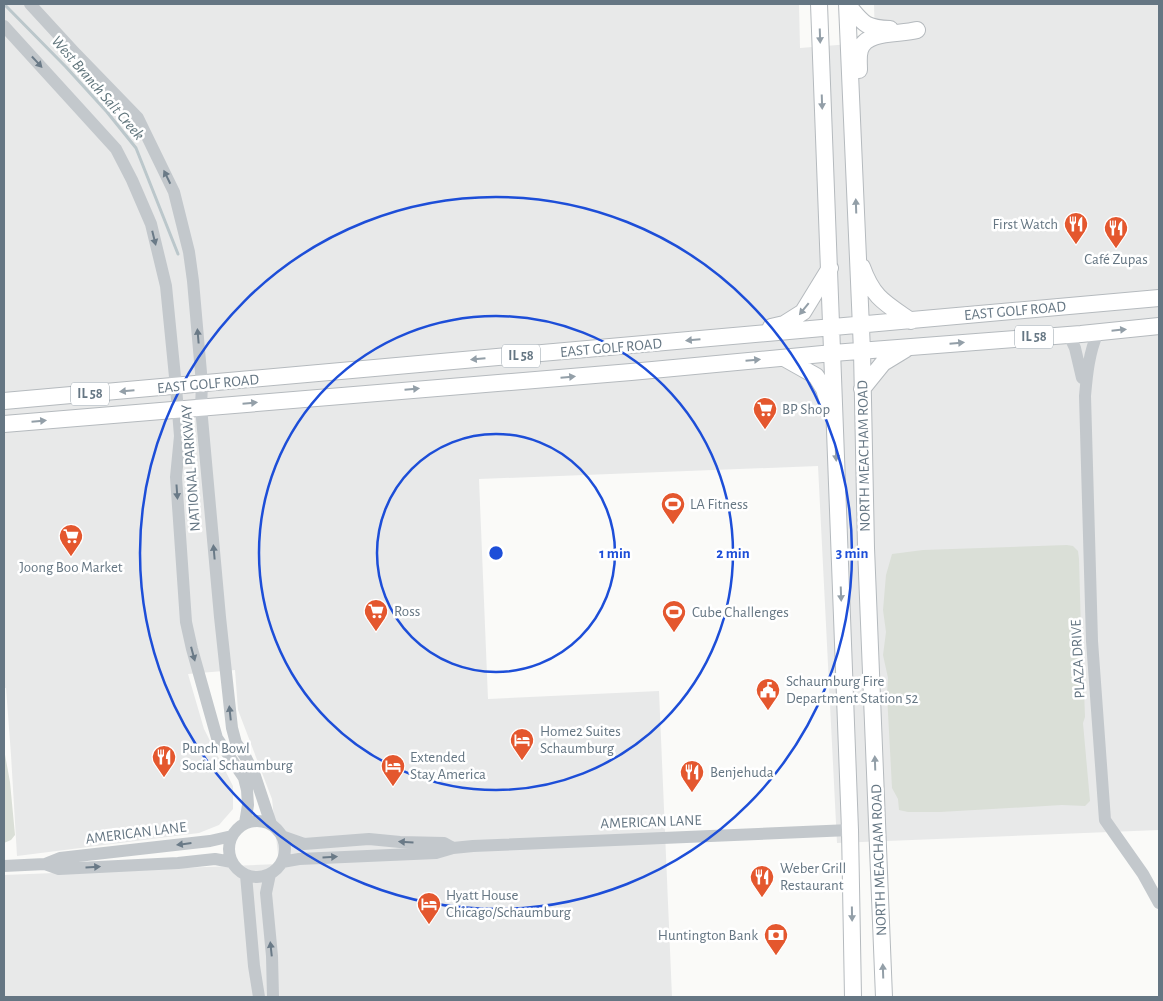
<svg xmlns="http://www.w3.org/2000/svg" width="1163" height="1001" font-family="'Alegreya Sans',sans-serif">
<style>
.built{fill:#e8e9e9}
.green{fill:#dadfd7}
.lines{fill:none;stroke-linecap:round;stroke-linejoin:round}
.stream{stroke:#bbc7cb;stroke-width:3}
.major-casing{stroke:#b5babe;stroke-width:18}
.minor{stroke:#c3c8cc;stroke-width:12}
.major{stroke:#fff;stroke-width:16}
.oneway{fill:#939fa8}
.oneway2{fill:#6a7a87}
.ring{fill:none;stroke:#1d4ed8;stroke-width:2.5}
.labels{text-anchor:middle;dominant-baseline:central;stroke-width:5;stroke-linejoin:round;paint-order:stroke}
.shield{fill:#fff;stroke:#939fa8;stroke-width:1}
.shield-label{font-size:14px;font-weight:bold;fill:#657683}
.poi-label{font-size:15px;fill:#657683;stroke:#fff;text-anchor:start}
.street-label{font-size:15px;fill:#657683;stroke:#fff}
.water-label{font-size:16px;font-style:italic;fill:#60757c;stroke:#fff}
.centre{fill:#1d4ed8;stroke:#fff;stroke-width:2.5}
.ring-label{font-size:15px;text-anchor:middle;font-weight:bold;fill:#1d4ed8;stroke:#fff;stroke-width:5;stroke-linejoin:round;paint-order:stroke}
</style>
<rect width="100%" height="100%" fill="#fafaf8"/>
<path class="built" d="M 4,4 L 799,4 L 800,48 L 875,42 L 874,4 L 1159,4 L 1159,830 L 837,843 L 818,466 L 479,479 L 488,699 L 659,691 L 672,997 L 4,997 L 4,875 L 279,864 L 272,799 L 238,710 L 235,670 L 188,674 L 204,729 L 233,786 L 233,809 L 219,825 L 199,833 L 17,856 L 11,755 L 6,688 L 4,688 Z"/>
<path class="green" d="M 1067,545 L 1073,546 L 1078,551 L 1079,559 L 1081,632 C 1076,640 1078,655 1083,663 L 1085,717 L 1083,723 L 1090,801 L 1085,806 L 1062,805 L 940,812 L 908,812 L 899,810 L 898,799 L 892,788 L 887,694 L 888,678 L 883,655 L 886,632 L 883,610 L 886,575 L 892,554 L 923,550 Z
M 4,749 L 10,782 L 15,835 L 11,840 L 4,843 Z"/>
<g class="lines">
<path class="stream" d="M 4,4 L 66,67 L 107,112 L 136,148 L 178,254"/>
<g class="major-casing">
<path id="major" d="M 819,4 L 850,830 L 853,997
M 847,4 L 862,351 L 866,548 L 884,997
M 847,4 C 863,23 864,28 890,29
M 859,70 C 859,63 858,56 860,50 C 866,30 900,35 917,30
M 862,267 C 873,298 885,303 911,321
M 771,327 L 784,324 L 803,312 L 830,268
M 784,358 L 816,376 L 824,389 L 830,408
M 862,389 L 883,363 L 906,349
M 4,401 L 1159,298
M 4,424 L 631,372 L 833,353 L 1081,334 L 1159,326"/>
</g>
<path class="minor" d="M 30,4 L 76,54 L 138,118 L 174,192 L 189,252 L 193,281 L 202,384 L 201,407 L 220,617 L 232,728 L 236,743 L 245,756 L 255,776 L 271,824
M 4,26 L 116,149 L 132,180 L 151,224 L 166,286 L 176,387 L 180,436 L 176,477 L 186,622 L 192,649 L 217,738 L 244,778 L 247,790 L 248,805 L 245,823
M 1098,332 C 1089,353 1087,373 1085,396 L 1092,641 L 1105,820 L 1143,874 L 1159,903
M 1069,335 L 1075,348 L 1082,378
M229 849a28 28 0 1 1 56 0a28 28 0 1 1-56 0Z
M 284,837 L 304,844 L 369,839 L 400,842 L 444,843 L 453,848
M 282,862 L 299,859 L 436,853 L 453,848 L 473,846 L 850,830
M 45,864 L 59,869 L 178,863 L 215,859 L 232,862
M 4,866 L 45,864 L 60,858 L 210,841 L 232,836
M 270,874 L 266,893 L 272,956 L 273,997
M 246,875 L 254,966 L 259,997"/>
<use href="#major" class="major"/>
</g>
<defs><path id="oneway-solid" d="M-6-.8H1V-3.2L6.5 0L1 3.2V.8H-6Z" transform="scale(1.25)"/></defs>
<g class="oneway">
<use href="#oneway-solid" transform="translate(820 36) rotate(88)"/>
<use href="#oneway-solid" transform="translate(822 102) rotate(88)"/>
<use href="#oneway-solid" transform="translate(856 206) rotate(-92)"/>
<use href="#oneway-solid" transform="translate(804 309) rotate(129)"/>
<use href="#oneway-solid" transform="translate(1119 330) rotate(-6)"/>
<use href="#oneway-solid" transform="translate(693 340) rotate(175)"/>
<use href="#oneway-solid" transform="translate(957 343) rotate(-5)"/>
<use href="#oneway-solid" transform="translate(478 359) rotate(175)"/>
<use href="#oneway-solid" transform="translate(753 360) rotate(-5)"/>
<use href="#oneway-solid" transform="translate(568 377) rotate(-5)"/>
<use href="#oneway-solid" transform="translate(412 389) rotate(-5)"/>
<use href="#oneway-solid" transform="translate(127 391) rotate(175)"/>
<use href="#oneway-solid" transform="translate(250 403) rotate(-5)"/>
<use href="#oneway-solid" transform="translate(39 421) rotate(-5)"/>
<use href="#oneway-solid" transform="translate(836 454) rotate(88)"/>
<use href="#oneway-solid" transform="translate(841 594) rotate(88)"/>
<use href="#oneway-solid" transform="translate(875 763) rotate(-92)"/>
<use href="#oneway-solid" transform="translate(852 914) rotate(89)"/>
<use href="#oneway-solid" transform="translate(883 971) rotate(-92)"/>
</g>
<g class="oneway2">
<use href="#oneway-solid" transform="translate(37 62) rotate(47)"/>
<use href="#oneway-solid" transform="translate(167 177) rotate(-116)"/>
<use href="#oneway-solid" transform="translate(154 238) rotate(76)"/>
<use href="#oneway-solid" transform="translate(198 336) rotate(-95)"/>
<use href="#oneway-solid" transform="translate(177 492) rotate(86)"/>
<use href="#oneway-solid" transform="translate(214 552) rotate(-95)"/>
<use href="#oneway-solid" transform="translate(193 654) rotate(75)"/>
<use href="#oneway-solid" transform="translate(230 713) rotate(-96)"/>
<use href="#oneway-solid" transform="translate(406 842) rotate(-177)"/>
<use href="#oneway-solid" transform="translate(184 844) rotate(173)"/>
<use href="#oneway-solid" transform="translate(330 857) rotate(-3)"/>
<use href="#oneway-solid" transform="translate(93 867) rotate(-3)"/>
<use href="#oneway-solid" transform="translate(271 949) rotate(-96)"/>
</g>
<g class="ring">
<circle cx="496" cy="553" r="119"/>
<circle cx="496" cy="553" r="237"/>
<circle cx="496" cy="553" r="356"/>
</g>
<defs>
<g id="restaurant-pin" transform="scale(1.25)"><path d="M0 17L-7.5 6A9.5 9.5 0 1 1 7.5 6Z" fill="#e4572e" stroke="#fff"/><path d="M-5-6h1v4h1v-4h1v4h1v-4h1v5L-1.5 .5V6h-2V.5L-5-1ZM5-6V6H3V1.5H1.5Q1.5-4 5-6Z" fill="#fff"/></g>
<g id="supermarket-pin" transform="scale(1.25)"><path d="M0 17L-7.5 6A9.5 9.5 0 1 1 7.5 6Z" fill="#e4572e" stroke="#fff"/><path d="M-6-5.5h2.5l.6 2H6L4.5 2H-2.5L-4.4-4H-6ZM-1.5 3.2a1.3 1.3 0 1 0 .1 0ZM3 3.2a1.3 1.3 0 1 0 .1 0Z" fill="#fff"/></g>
<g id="stadium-pin" transform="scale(1.25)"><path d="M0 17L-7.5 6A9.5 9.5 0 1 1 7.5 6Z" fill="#e4572e" stroke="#fff"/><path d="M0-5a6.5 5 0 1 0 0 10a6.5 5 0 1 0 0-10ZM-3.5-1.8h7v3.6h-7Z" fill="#fff"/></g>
<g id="civic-pin" transform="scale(1.25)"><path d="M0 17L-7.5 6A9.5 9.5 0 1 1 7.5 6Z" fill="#e4572e" stroke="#fff"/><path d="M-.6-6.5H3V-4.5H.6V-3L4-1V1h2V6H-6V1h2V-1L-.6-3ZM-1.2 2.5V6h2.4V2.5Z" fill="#fff"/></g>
<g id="hotel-pin" transform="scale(1.25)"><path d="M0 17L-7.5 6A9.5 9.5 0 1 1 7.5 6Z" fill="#e4572e" stroke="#fff"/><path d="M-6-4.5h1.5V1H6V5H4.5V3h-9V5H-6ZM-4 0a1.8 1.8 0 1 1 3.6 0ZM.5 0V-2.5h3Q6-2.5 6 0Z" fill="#fff"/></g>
<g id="bank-pin" transform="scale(1.25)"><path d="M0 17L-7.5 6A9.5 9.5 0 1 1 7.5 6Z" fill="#e4572e" stroke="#fff"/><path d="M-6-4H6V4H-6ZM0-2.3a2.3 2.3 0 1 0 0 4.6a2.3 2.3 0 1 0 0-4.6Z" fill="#fff"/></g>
</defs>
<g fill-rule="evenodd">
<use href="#restaurant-pin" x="1076" y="224"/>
<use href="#restaurant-pin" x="1116" y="228"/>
<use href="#supermarket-pin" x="765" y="409"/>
<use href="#stadium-pin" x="673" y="504"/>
<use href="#supermarket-pin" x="71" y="536"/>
<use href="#supermarket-pin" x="376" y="611"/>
<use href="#stadium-pin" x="674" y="612"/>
<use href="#civic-pin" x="768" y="690"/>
<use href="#hotel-pin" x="522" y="740"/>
<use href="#restaurant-pin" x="164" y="757"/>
<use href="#hotel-pin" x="393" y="766"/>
<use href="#restaurant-pin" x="692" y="772"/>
<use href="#restaurant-pin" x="762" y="877"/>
<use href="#hotel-pin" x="429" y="904"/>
<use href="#bank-pin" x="776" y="935"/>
</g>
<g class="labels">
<g class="shield">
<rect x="1015" y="325.5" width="38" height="23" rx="4"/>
<rect x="502" y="344.5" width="38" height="23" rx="4"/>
<rect x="71" y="382.5" width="38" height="23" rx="4"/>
</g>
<g class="shield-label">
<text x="1034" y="337">IL 58</text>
<text x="521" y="356">IL 58</text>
<text x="90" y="394">IL 58</text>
</g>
<g class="poi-label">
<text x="1058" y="224" text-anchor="end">First Watch</text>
<text x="1116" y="259" text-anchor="middle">Café Zupas</text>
<text x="782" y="409">BP Shop</text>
<text x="690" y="504">LA Fitness</text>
<text x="71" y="567" text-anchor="middle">Joong Boo Market</text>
<text x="394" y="611">Ross</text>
<text x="692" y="612">Cube Challenges</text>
<text x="786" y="681">Schaumburg Fire<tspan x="786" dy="17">Department Station 52</tspan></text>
<text x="540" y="731">Home2 Suites<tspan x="540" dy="17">Schaumburg</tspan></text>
<text x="182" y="748">Punch Bowl<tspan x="182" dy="17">Social Schaumburg</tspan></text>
<text x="410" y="757">Extended<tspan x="410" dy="17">Stay America</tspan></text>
<text x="710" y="772">Benjehuda</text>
<text x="780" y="868">Weber Grill<tspan x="780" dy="17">Restaurant</tspan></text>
<text x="446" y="895">Hyatt House<tspan x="446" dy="17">Chicago/Schaumburg</tspan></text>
<text x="758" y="935" text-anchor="end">Huntington Bank</text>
</g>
<g class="street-label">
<text transform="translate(1015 311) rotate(-5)">EAST GOLF ROAD</text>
<text transform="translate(611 348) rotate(-5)">EAST GOLF ROAD</text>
<text transform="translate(208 384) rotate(-5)">EAST GOLF ROAD</text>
<text transform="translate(864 456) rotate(-91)">NORTH MEACHAM ROAD</text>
<text transform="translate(191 468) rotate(-94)">NATIONAL PARKWAY</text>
<text transform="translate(1078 659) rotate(-93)">PLAZA DRIVE</text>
<text transform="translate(651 822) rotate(-2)">AMERICAN LANE</text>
<text transform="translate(136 833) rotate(-7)">AMERICAN LANE</text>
<text transform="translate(879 860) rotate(-92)">NORTH MEACHAM ROAD</text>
</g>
<g class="water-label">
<text transform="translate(98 88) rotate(49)">West Branch Salt Creek</text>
</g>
</g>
<circle cx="496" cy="553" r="8" class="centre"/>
<g class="ring-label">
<text x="615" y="558">1 min</text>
<text x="733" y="558">2 min</text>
<text x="852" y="558">3 min</text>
</g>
<rect width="1163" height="1001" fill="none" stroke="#657683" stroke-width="10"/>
</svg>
